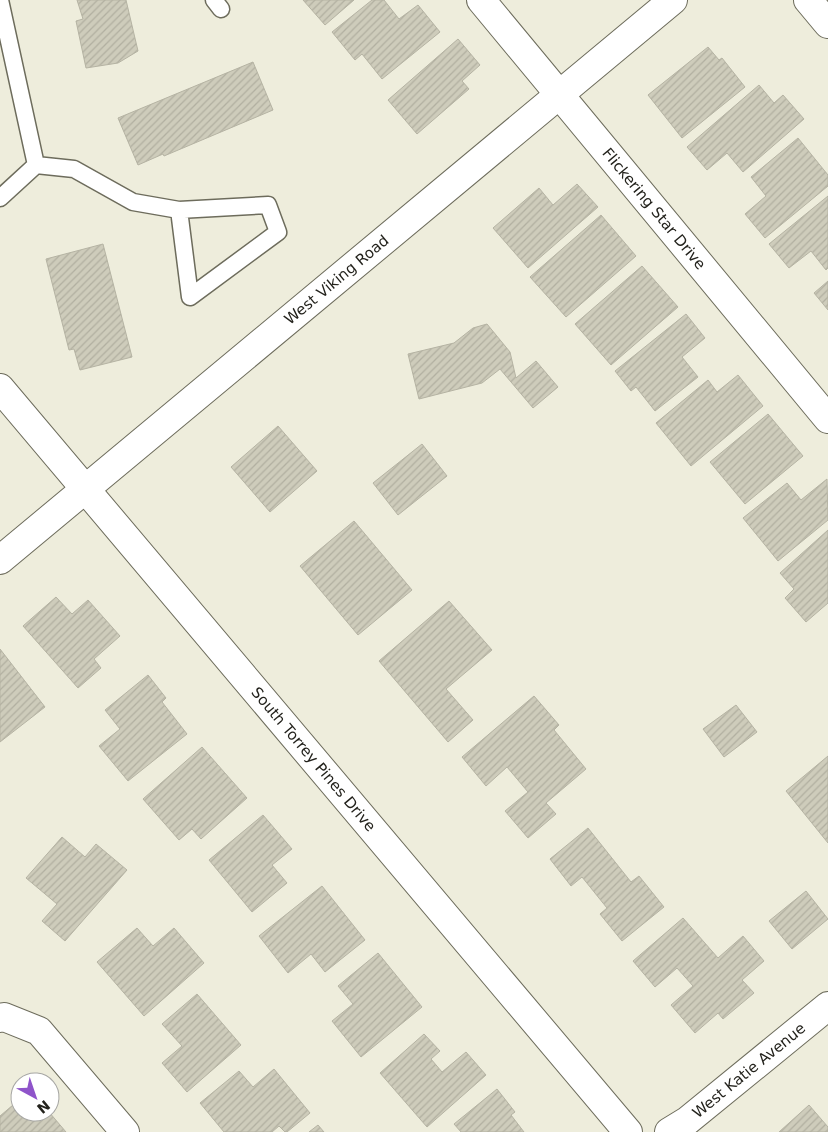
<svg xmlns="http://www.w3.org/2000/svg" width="828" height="1132" font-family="'DejaVu Sans',sans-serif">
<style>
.building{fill:url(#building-hatch);stroke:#b5b3a3}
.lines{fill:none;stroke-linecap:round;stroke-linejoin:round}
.service-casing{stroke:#6d6c5c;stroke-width:19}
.minor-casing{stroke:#6d6c5c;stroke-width:30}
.tertiary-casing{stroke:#6d6c5c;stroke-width:30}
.secondary-casing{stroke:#6d6c5c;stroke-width:30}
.service{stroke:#fff;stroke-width:16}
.minor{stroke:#fff;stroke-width:28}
.tertiary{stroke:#fff;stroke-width:28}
.secondary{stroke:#fff;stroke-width:28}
.labels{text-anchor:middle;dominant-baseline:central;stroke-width:4;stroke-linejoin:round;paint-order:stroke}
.street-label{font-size:15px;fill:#23221c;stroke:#fff}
</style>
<defs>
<pattern id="building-hatch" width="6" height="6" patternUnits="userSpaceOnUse" patternTransform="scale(1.25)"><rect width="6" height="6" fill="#ceccbb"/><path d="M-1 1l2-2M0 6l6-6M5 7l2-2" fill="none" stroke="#b1afa0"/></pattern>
</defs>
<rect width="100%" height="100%" fill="#eeeddc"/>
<path class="building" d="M 77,0 L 126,0 L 138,51 L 118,63 L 86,68 L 76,21 L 83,19 Z
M 303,0 L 354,0 L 325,25 Z
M 372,0 L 384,0 L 399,19 L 418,5 L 440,32 L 382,79 L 362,54 L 355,60 L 332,32 Z
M 458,39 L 480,65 L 462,81 L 469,89 L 417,134 L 388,100 Z
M 708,47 L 719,60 L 722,58 L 745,87 L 682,138 L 648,95 Z
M 253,62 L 273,110 L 164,156 L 163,154 L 138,165 L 118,118 Z
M 759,85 L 774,103 L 783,95 L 804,119 L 743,172 L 727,153 L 707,170 L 687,147 Z
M 798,138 L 828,175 L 828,186 L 765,238 L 745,214 L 766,196 L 751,177 Z
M 577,184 L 598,207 L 528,268 L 493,228 L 539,188 L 553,205 Z
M 828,196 L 828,268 L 826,270 L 811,251 L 789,268 L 769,244 Z
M 601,215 L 636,256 L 566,317 L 530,277 Z
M 103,244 L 132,357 L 80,370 L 74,349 L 69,350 L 46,259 Z
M 642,266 L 678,307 L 611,365 L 575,324 Z
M 828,281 L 828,310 L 814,293 Z
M 686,314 L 705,338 L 682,357 L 698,377 L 655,411 L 636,387 L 631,391 L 615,371 Z
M 487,324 L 510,352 L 516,378 L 536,361 L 558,387 L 533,408 L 500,369 L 482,383 L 419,399 L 408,354 L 454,343 L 473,328 Z
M 738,375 L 763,406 L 691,466 L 656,423 L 708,380 L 717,392 Z
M 768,414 L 803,456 L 745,504 L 710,462 Z
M 278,426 L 317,471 L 270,512 L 231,467 Z
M 422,444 L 447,476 L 398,515 L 373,483 Z
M 827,479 L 828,520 L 778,561 L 743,518 L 787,483 L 801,500 Z
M 354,521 L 412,590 L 358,635 L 300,566 Z
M 828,530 L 828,603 L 806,622 L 785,598 L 794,589 L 780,573 Z
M 56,597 L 72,614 L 88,600 L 120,636 L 94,659 L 101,668 L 78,688 L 23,626 Z
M 449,601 L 492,650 L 446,689 L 473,720 L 448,742 L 379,661 Z
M 0,649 L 45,707 L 0,742 Z
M 148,675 L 166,698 L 162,702 L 187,734 L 128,781 L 99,746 L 120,729 L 105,710 Z
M 534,696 L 559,725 L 554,730 L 586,769 L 546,803 L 556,814 L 528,838 L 505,811 L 528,792 L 507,767 L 486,786 L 462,757 Z
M 736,705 L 757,732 L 724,757 L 703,729 Z
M 202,747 L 247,798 L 201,839 L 192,829 L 179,840 L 143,799 Z
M 828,756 L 828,843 L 786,791 Z
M 263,815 L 292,849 L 272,865 L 287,883 L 252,912 L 209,860 Z
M 588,828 L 631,882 L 639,876 L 664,907 L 622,941 L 600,914 L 607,908 L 582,877 L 571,886 L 550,859 Z
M 62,837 L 85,857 L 96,844 L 127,870 L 65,941 L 42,921 L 57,904 L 26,878 Z
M 322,886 L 365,940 L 325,972 L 311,954 L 288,973 L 259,936 Z
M 806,891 L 828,919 L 792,949 L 769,921 Z
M 683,918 L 718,958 L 743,936 L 764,961 L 742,980 L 754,993 L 723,1019 L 718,1013 L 695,1033 L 671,1005 L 693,986 L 677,968 L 655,987 L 633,961 Z
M 137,928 L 153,946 L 174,928 L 204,963 L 144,1016 L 97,962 Z
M 378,953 L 422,1007 L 361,1057 L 332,1021 L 353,1004 L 338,986 Z
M 197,994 L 241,1045 L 187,1092 L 162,1063 L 182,1046 L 162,1024 Z
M 424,1034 L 440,1051 L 431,1059 L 442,1072 L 466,1052 L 486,1075 L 427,1127 L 380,1073 Z
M 274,1069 L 310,1113 L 287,1132 L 285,1132 L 279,1126 L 272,1132 L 224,1132 L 200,1103 L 239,1071 L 253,1087 Z
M 497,1089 L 515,1112 L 511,1115 L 524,1132 L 461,1132 L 454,1124 Z
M 20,1099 L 20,1112 L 49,1112 L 66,1132 L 0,1132 L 0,1116 Z
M 809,1105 L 828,1127 L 828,1132 L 779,1132 Z
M 318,1125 L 324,1132 L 309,1132 Z"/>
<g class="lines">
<g class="service-casing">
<path id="service" d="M 214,0 L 221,9
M 36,165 L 74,169 L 133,202 L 179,210 L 190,297 L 278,232 L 268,205 L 179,210
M 0,198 L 36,165 L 0,0"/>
</g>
<g class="minor-casing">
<g id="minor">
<path id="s1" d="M 481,0 L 828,419"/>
<path d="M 808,0 L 828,24"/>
<path d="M 0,1018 L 4,1017 L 39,1031 L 125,1132"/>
<path id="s2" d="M 669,1132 L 687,1121 L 828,1006"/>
</g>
</g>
<g class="tertiary-casing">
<g id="tertiary">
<path id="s3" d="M 0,560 L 673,0"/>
</g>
</g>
<g class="secondary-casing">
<g id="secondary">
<path id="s4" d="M 0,388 L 628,1132"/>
</g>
</g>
<use href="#service" class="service"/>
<use href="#minor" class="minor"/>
<use href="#tertiary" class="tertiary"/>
<use href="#secondary" class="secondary"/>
</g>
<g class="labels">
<g class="street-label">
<text stroke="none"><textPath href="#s1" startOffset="271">Flickering Star Drive</textPath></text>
<text stroke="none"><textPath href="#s3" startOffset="438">West Viking Road</textPath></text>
<text stroke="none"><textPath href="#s4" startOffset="486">South Torrey Pines Drive</textPath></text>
<text stroke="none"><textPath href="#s2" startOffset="101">West Katie Avenue</textPath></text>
</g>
</g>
<g transform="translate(35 1097) rotate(140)"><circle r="24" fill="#ffffff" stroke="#a7a7a4"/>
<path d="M0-4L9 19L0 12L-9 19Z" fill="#8f54ca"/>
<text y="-8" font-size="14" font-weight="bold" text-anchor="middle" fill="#23221c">N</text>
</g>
</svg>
